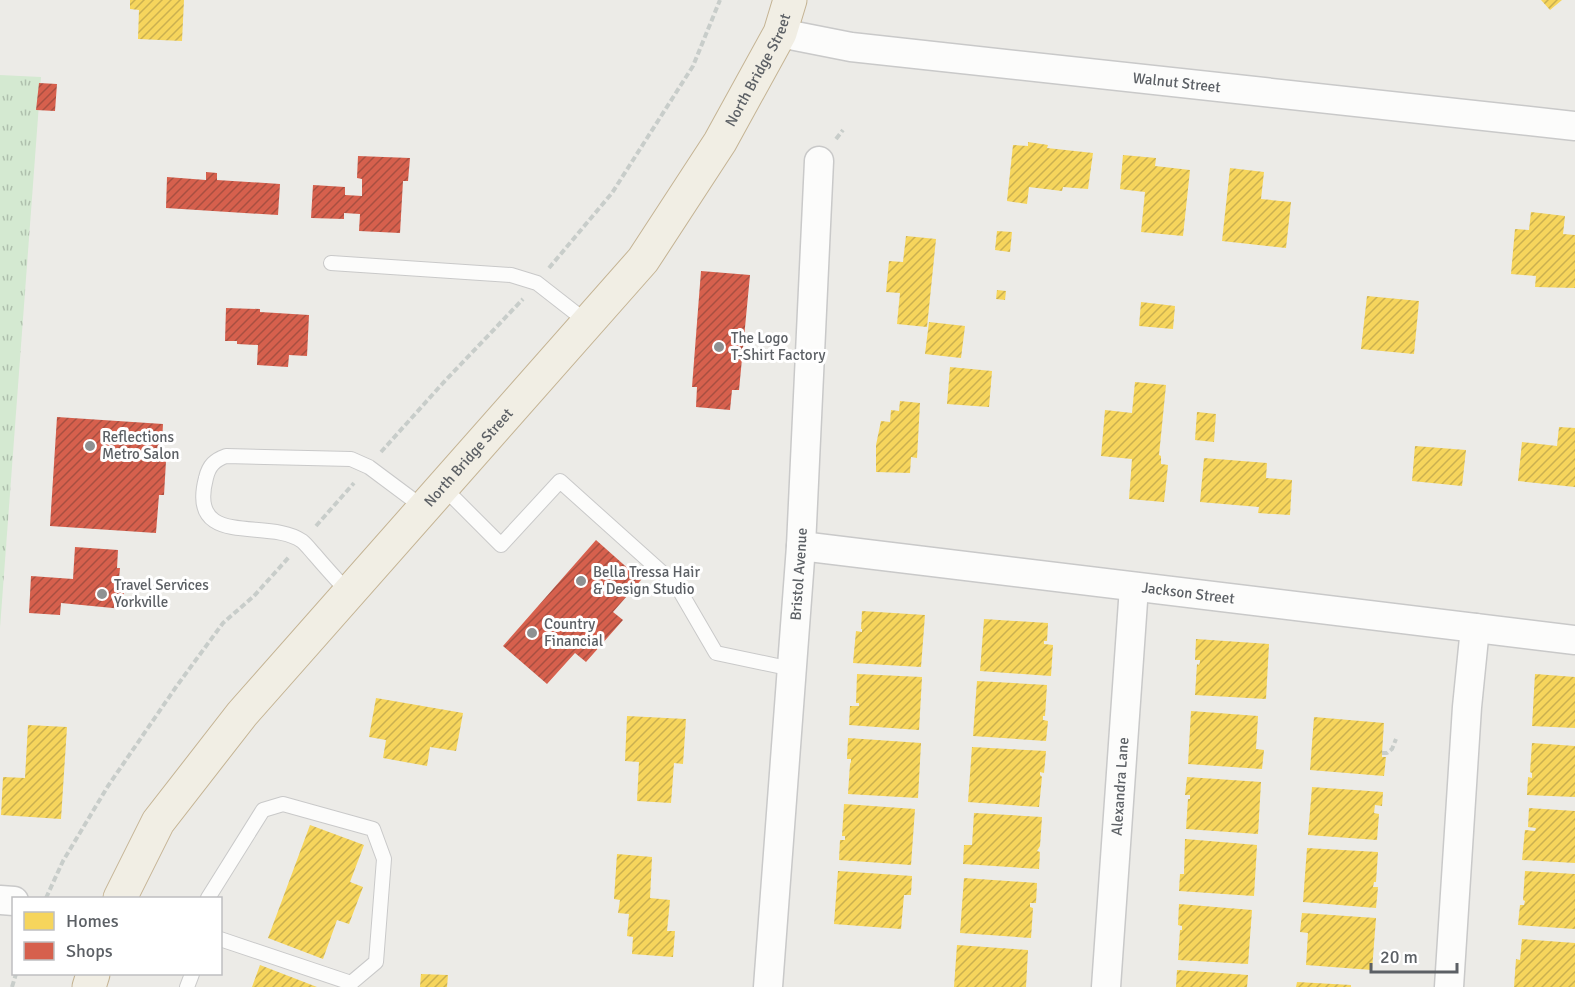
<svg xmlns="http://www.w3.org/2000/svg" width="1575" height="987" font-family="Signika,sans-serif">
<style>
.park{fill:url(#park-tufts)}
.homes{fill:url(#homes-hatch)}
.shops{fill:url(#shops-hatch)}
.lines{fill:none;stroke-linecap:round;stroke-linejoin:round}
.service-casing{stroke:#c9c9c9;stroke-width:16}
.minor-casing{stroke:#c9c9c9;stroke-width:31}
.trunk-casing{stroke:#c4b393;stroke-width:35}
.path{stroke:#c8cdca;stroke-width:4;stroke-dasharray:6 3;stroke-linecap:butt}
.service{stroke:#fcfcfb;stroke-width:14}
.minor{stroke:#fcfcfb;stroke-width:28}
.trunk{stroke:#f1eee4;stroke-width:33}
.poi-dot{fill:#8e9192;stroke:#fff;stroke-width:2}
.labels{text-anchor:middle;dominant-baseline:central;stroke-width:6;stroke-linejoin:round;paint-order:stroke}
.street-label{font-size:15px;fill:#5c6065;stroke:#fff}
.poi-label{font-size:15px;fill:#5c6065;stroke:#fff;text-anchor:start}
</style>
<defs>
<pattern id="park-tufts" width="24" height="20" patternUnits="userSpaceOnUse" patternTransform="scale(1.5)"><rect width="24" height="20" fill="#d4e9d1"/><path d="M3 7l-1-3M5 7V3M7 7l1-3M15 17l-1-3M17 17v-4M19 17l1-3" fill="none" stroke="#afc0ad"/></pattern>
<pattern id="homes-hatch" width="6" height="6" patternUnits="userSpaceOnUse" patternTransform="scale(1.5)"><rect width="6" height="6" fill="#f6d55c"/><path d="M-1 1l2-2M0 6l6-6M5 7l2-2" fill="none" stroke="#cab050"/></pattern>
<pattern id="shops-hatch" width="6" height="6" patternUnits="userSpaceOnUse" patternTransform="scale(1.5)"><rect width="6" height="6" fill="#d6604d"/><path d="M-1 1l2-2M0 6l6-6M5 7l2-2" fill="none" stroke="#a84f41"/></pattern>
</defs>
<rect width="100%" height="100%" fill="#ecebe7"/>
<path class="park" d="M 0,75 L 41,77 L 0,628 Z"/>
<path class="homes" d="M 130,0 L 184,0 L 182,41 L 138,39 L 139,10 L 130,9 Z
M 1541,0 L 1562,0 L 1550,10 Z
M 1028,142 L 1048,145 L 1047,148 L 1093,153 L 1088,189 L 1063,187 L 1062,191 L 1029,187 L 1027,204 L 1007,201 L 1013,145 L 1028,146 Z
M 1123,155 L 1156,158 L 1155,166 L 1190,170 L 1183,236 L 1141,232 L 1145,192 L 1120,189 Z
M 1230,168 L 1264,172 L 1261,199 L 1291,202 L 1286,248 L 1222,241 Z
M 1531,212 L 1565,216 L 1563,234 L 1575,235 L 1575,288 L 1535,287 L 1536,276 L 1511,274 L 1515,229 L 1529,230 Z
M 997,231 L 1012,232 L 1010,252 L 995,250 Z
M 906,236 L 936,239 L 927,327 L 897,324 L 900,293 L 886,292 L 889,261 L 903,262 Z
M 997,290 L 1006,291 L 1005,300 L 996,299 Z
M 1367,296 L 1419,301 L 1414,354 L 1361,349 Z
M 1141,302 L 1175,306 L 1173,329 L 1139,326 Z
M 929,322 L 965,326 L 961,358 L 925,354 Z
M 950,367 L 992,371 L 989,407 L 947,404 Z
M 1135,382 L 1166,385 L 1159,455 L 1161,456 L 1161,464 L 1168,465 L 1164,502 L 1129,499 L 1132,459 L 1101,456 L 1105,410 L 1132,413 Z
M 900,401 L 920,403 L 917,458 L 911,457 L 910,473 L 876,472 L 876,445 L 881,421 L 890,422 L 891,410 L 899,411 Z
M 1197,412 L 1216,414 L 1214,442 L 1195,440 Z
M 1559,427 L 1575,428 L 1575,487 L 1518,481 L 1522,442 L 1557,446 Z
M 1415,446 L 1466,450 L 1462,486 L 1412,481 Z
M 1204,458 L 1267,463 L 1266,478 L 1292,480 L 1290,515 L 1258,513 L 1259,507 L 1200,502 Z
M 862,611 L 925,615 L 921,667 L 853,663 L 856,631 L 862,632 L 862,629 L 861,629 Z
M 984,619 L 1048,623 L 1047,641 L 1044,641 L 1044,644 L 1053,645 L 1051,676 L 980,671 Z
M 1196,639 L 1269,644 L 1266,699 L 1195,695 L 1197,664 L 1199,665 L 1200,662 L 1200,660 L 1195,660 Z
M 857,674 L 922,677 L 919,730 L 849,725 L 850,706 L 859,706 L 859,703 L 856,703 Z
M 1535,674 L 1575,677 L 1575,728 L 1532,726 Z
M 977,681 L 1047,685 L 1045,716 L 1043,716 L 1043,720 L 1048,721 L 1046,741 L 973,736 Z
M 376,698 L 463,713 L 456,751 L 430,747 L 427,766 L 383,758 L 386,740 L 369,737 Z
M 1191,711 L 1258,716 L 1256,749 L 1264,750 L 1262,769 L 1188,764 Z
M 627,716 L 686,719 L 683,764 L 674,763 L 671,803 L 637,801 L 639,762 L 625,761 Z
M 1314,717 L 1384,723 L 1382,753 L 1382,757 L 1386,757 L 1384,776 L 1310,770 Z
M 28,725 L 67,727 L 61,819 L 1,815 L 3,777 L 25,778 Z
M 848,738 L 921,743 L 918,798 L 848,794 L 850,764 L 851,762 L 851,759 L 847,759 Z
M 1532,743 L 1575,746 L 1575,797 L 1527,795 L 1528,777 L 1532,778 L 1532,773 L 1530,772 Z
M 972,747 L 1046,751 L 1044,773 L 1040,772 L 1040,775 L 1042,777 L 1039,807 L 968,802 Z
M 1187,777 L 1261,782 L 1258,834 L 1186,829 L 1188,799 L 1190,799 L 1190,795 L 1185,795 Z
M 1312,787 L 1383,792 L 1382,806 L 1375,805 L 1374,813 L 1379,814 L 1377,840 L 1308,835 Z
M 844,804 L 915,809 L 911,865 L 839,860 L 840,840 L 845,840 L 845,836 L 842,836 Z
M 1529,808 L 1575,811 L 1575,863 L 1522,860 L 1525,830 L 1535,831 L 1536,828 L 1528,827 Z
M 974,813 L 1042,817 L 1040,846 L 1037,851 L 1040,852 L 1039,869 L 963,864 L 964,845 L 972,845 Z
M 310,825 L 364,845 L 350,882 L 363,887 L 349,924 L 337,920 L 323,959 L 268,938 Z
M 1185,839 L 1257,845 L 1254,896 L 1179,891 L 1180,874 L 1184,874 L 1184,872 Z
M 1307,848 L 1378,852 L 1376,882 L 1374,882 L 1373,887 L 1378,887 L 1376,908 L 1303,902 Z
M 617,854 L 652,857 L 650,898 L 670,900 L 667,931 L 675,931 L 673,957 L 632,954 L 633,937 L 627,936 L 629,914 L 618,913 L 620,900 L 614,899 Z
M 838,871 L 912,876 L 911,895 L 904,895 L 901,929 L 834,924 Z
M 1525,871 L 1575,874 L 1575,929 L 1518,925 L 1520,905 L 1524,905 L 1525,901 L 1523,900 Z
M 964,878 L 1037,883 L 1036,903 L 1030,903 L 1030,907 L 1033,908 L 1031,938 L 960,933 Z
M 1179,904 L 1252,910 L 1248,964 L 1178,960 L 1180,930 L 1182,930 L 1182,926 L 1178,925 Z
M 1302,913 L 1376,918 L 1372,970 L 1306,965 L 1308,933 L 1300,932 Z
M 1522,939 L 1575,943 L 1575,987 L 1514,987 L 1516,959 L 1520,960 Z
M 957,945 L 1028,950 L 1026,987 L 954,987 Z
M 260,965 L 317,987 L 252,987 Z
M 1177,970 L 1248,975 L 1247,987 L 1176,987 Z
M 421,974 L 448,975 L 447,987 L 420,987 Z
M 1297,982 L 1351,985 L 1351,987 L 1296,987 Z"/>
<path class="shops" d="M 39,83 L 57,84 L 55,111 L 36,110 Z
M 358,156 L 410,158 L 408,181 L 403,181 L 400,233 L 359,231 L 360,214 L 344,213 L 344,219 L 311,218 L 313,185 L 345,187 L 345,195 L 362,196 L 362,179 L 357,178 Z
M 206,172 L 217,173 L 217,180 L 280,184 L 278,215 L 166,208 L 167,177 L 206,180 Z
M 701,271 L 750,275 L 739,390 L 732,390 L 730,410 L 696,407 L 697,387 L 692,387 Z
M 226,308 L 260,309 L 260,312 L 309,315 L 307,356 L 289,355 L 288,367 L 257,365 L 258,345 L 237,344 L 237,341 L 225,341 Z
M 57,417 L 163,424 L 161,460 L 166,461 L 164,495 L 159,495 L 156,533 L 50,526 Z
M 596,540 L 641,580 L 613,612 L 623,620 L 586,662 L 575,653 L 547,684 L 503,646 Z
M 75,547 L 118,550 L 117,568 L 120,568 L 118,589 L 124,589 L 123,609 L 61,603 L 60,615 L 29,613 L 31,576 L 73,579 Z"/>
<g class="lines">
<g class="service-casing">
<path id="service" d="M 331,263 L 511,275 L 537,283 L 587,322
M 443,487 L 501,545 L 560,481 L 677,586 L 716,653 L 792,669
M 349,593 C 337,580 326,568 315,555 C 311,551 307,545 302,541 C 268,517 187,550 206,478 C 209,465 215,460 226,456 L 351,459 L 369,467 L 424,508
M 208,898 L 263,810 L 283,804 L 373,829 L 384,859 L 376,962 L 351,983 L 220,939
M 187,987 L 192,974"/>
</g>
<g class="minor-casing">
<g id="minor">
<path id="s1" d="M 780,33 L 851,47 L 1575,126"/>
<path id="s2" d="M 801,546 L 1575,640"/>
<path d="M 0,900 L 14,901"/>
<path id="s3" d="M 768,987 L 801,546 L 819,161"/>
<path id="s4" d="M 1106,987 L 1134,587"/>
<path d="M 1449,987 L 1467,707 L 1475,628"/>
</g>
</g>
<g class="trunk-casing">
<g id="trunk">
<path id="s5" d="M 120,898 L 158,822 L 242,714 L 643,260 L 720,142 L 780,33 L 790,0"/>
<path d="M 89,987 L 93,974"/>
</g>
</g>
<path class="path" d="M 836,139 L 843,130
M 549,268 L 612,193 L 693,66 L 720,0
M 381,452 L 443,383 L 523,299
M 316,526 L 354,483
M 1382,753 L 1387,753 L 1392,749 L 1396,739
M 46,898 L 63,861 L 108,786 L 176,687 L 223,623 L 254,596 L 289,557
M 12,987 L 16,974"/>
<use href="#service" class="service"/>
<use href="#minor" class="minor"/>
<use href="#trunk" class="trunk"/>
</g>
<g class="poi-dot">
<circle cx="719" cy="347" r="6"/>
<circle cx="90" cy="446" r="6"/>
<circle cx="581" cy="581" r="6"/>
<circle cx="102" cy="594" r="6"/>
<circle cx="532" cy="633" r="6"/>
</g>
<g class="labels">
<g class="street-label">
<text stroke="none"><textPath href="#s5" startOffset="1050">North Bridge Street</textPath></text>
<text stroke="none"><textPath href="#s1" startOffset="400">Walnut Street</textPath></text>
<text stroke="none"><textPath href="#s5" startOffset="564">North Bridge Street</textPath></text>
<text stroke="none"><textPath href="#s3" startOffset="414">Bristol Avenue</textPath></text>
<text stroke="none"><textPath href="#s2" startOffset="390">Jackson Street</textPath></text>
<text stroke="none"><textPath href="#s4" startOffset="201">Alexandra Lane</textPath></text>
</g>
<g class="poi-label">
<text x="731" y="338">The Logo<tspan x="731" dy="17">T-Shirt Factory</tspan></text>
<text x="102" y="437">Reflections<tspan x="102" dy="17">Metro Salon</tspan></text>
<text x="593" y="572">Bella Tressa Hair<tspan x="593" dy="17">&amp; Design Studio</tspan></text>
<text x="114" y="585">Travel Services<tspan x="114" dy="17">Yorkville</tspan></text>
<text x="544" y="624">Country<tspan x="544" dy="17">Financial</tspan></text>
</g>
</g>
<rect x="12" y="897" width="210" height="78" fill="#ffffff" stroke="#bebfc1" stroke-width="1.5"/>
<rect x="24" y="912" width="30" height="18" fill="#f6d55c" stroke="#bebfc1" stroke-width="1.5"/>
<text x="66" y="927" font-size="18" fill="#5c6065">Homes</text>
<rect x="24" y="942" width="30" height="18" fill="#d6604d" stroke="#bebfc1" stroke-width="1.5"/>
<text x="66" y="957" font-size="18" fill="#5c6065">Shops</text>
<path d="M1371 963v9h86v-9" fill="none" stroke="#5c6065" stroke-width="3"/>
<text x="1380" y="963" font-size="18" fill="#5c6065" stroke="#ffffff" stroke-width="4.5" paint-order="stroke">20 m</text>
</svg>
